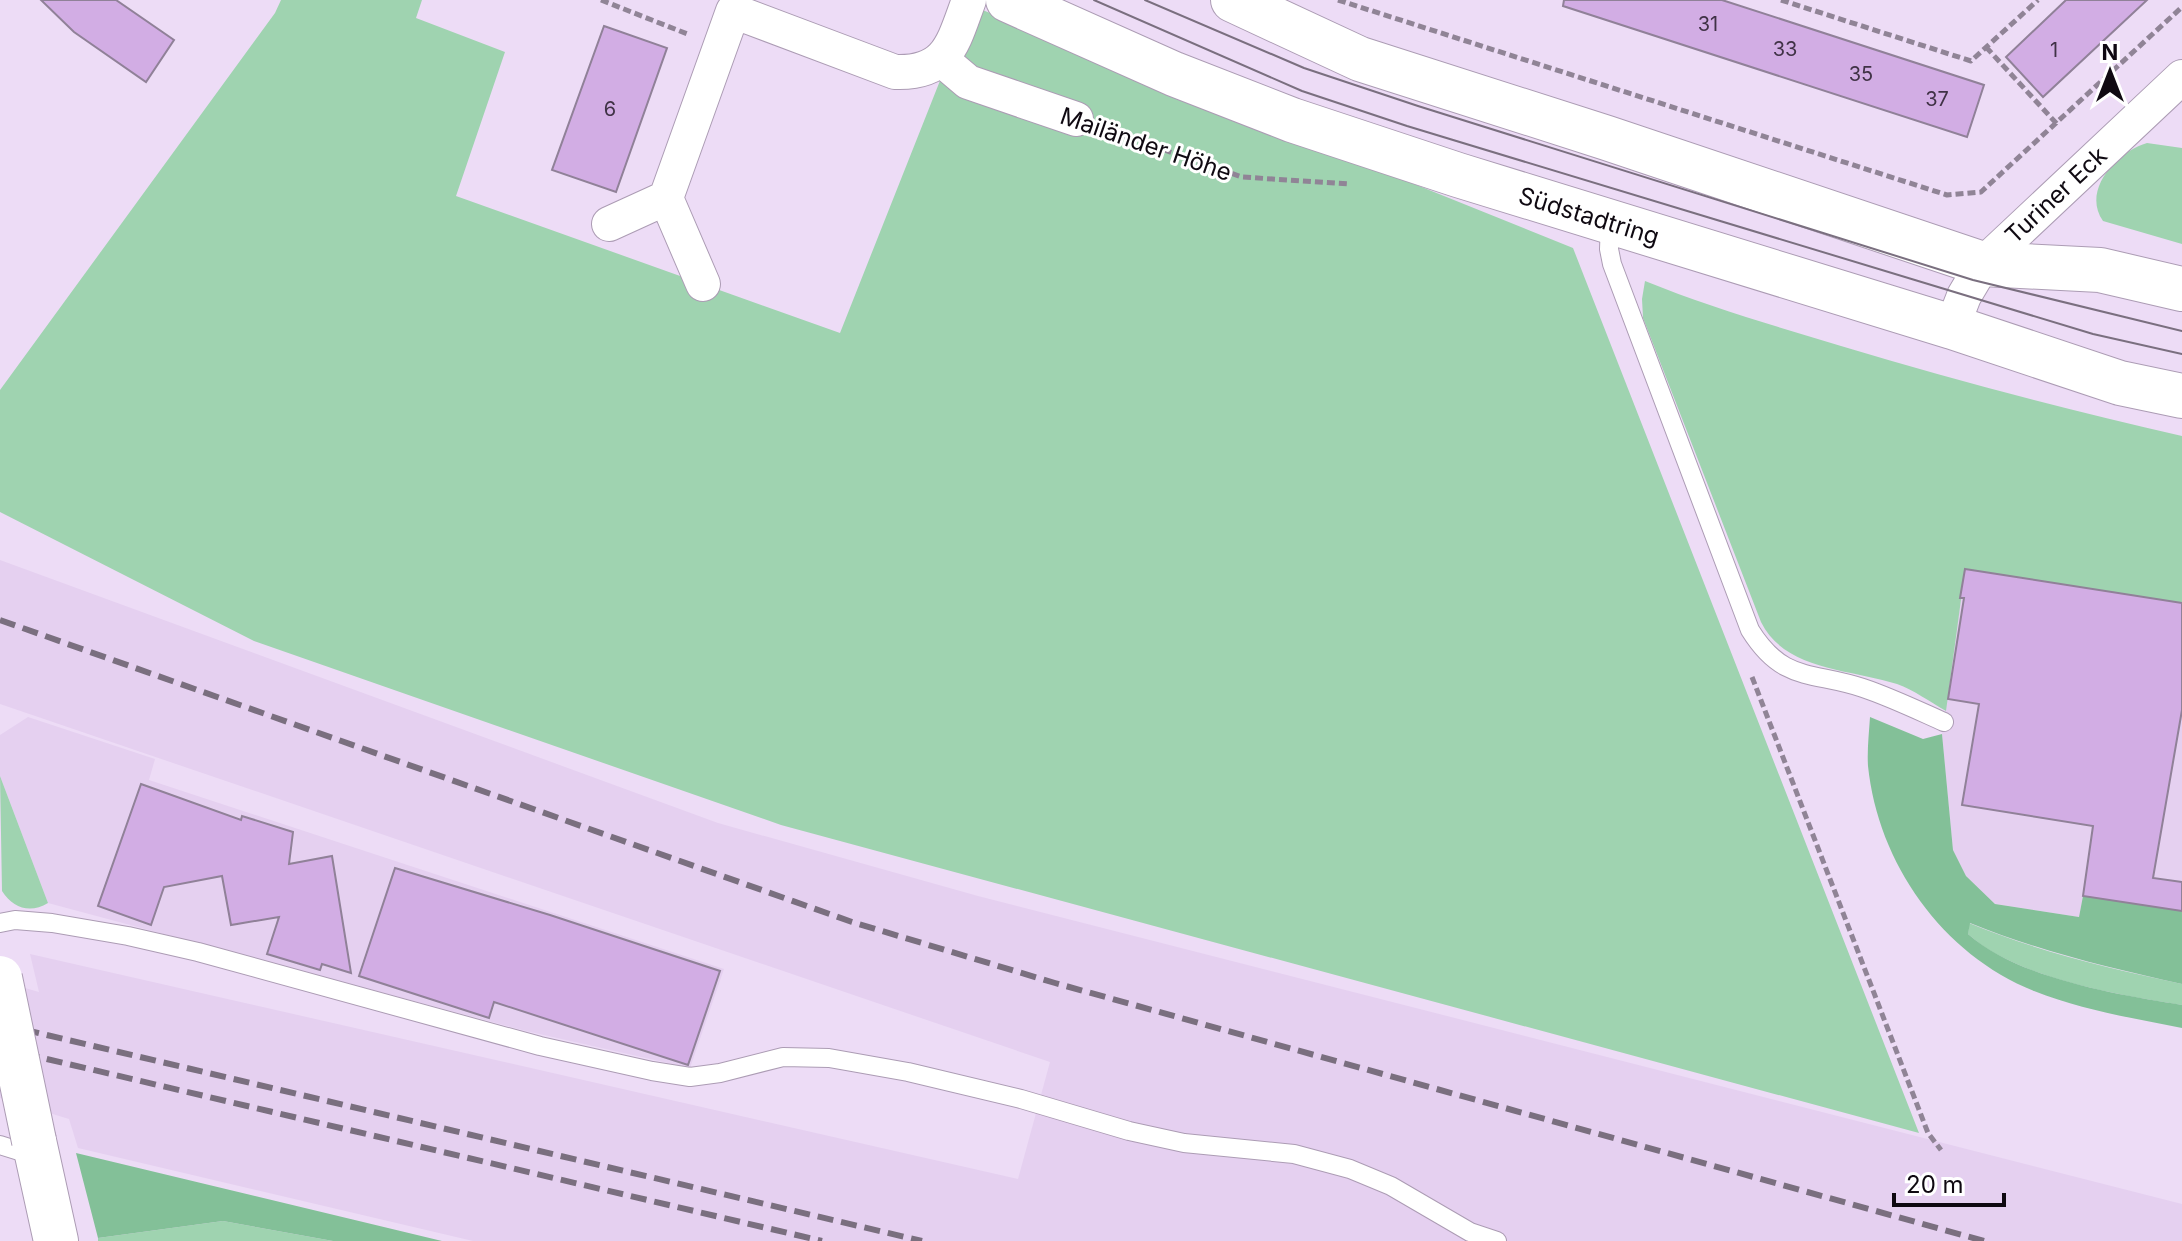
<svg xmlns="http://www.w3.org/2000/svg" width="2182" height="1241" font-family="Inter,sans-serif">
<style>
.built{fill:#e5d0f0}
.green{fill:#9fd3b0}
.forest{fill:#83c098}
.building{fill:#d2ade4;stroke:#908198;stroke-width:2}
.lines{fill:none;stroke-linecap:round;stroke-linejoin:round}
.lane-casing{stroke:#ac9cb4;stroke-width:20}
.street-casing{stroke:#ac9cb4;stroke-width:36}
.secondary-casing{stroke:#ac9cb4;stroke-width:46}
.path{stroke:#908496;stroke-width:5;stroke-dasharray:8 4;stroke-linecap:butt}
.lane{stroke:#fff;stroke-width:18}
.street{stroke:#fff;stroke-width:34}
.secondary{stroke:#fff;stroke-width:44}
.tram{stroke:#7a6f7f;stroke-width:2}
.rail{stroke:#7a6f7f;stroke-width:6;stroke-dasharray:16 8;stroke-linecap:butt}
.secondary-bridge-casing{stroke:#ac9cb4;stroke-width:46;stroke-linecap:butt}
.secondary-bridge{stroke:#fff;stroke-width:44}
.labels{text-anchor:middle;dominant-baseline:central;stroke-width:6;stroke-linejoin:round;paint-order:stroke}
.number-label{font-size:20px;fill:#403246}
.street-label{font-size:24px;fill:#0f0911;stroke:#fff}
</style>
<rect width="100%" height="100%" fill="#eddcf6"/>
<path class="built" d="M 0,560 L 718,823 L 978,896 L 2182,1204 L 2182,1241 L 473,1241 L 78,1148 L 69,1119 L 0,1098 L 0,981 L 39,992 L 30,954 L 1018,1179 L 1050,1062 L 0,704 Z
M 1965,569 L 2182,603 L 2182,911 L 2083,896 L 2079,917 L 1995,904 L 1966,876 L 1953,850 L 1942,734 Z
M 28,717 L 155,759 L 149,780 L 724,969 L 690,1068 L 526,1031 L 48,903 L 0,776 L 0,735 Z"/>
<path class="green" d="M 281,0 L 422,0 L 416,18 L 505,52 L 456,196 L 840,333 L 970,5 L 1573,248 L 1919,1133 L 781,825 L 254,641 L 0,512 L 0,390 L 275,13 Z
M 2147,143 L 2182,148 L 2182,244 L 2103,221 C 2081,190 2118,151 2147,143 Z
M 1645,281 C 1709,307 1775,326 1841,346 C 1954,380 2067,410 2182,436 L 2182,603 L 1965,570 L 1946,711 C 1930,702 1914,690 1897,684 C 1851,669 1785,671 1761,622 L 1643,318 L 1642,299 Z
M 0,776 L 48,903 C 30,914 13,908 2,891 Z
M 1969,923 C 2039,952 2108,968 2182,984 L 2182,1005 C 2118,995 2016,978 1968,934 Z
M 223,1221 L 333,1241 L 98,1241 L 98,1238 Z"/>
<path class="forest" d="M 1870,717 L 1923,739 L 1942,734 L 1953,850 L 1966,876 L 1995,904 L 2079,917 L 2083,896 L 2182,911 L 2182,984 C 2109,968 2039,951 1970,923 L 1968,934 C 2017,978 2118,995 2182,1005 L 2182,1028 C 2132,1018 2082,1010 2034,991 C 1942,954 1878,863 1868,766 C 1867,750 1869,733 1870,717 Z
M 76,1153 L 442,1241 L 333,1241 L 223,1221 L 98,1238 Z"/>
<path class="building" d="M 41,0 L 116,0 L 174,40 L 146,82 L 74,32 Z
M 1564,0 L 1722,0 L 1984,85 L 1967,137 L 1563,6 Z
M 2066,0 L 2147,0 L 2043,97 L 2006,57 Z
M 604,26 L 667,48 L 616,192 L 552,170 Z
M 1965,569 L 2182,603 L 2182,710 L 2153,878 L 2182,882 L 2182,911 L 2083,896 L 2093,826 L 1962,805 L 1979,704 L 1948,699 L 1964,598 L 1960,598 Z
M 141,784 L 241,820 L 242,816 L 293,832 L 289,864 L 332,856 L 351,973 L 322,964 L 320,970 L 267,954 L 279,917 L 231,925 L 222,876 L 164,887 L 151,925 L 98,906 Z
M 395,868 L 550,915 L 720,971 L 688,1065 L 494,1002 L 489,1018 L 359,976 Z"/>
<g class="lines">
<g class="lane-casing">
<path id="lane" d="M 1610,222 L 1609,249 L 1612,264 L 1750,630 C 1783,683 1812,671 1863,688 C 1890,697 1917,710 1944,722
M 0,923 L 15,920 L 52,923 L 128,936 L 198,952 L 540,1046 L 652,1071 L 690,1077 L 720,1073 L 783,1057 L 829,1058 L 908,1072 L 1021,1099 L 1129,1131 L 1184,1143 L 1294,1154 L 1350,1169 L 1391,1186 L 1470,1232 L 1497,1241
M 0,1145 L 35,1156"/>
</g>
<g class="street-casing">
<path id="street" d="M 942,60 L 968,82 L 1076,119
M 666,198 L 703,284
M 609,224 L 666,198 L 733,11 L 895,72 C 948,74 953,43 969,0
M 1952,327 L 1964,296 L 1983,264 L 2182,77"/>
</g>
<g class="secondary-casing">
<path id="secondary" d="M 1008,0 L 1174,74 L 1292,120 L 1458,175 L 1952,327 L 2120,383 L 2182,396
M 1233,0 L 1360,59 L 1607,138 L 1983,264 L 2100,270 L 2182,289
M 34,1141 L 56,1241"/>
</g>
<path class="path" d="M 601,0 L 690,35
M 1338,0 L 1947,195 L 1981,192 L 2182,7
M 1781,0 L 1971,61 L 2038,0
M 1986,47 L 2057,124
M 1107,130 L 1242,177 L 1349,184
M 1752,677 L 1928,1133 L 1941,1150"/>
<use href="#lane" class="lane"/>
<use href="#street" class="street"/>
<use href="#secondary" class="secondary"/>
<path class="tram" d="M 1094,0 L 1302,91 L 1407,126 L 2093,334 L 2182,354
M 1145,0 L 1304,68 L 1418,106 L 1973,280 L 2182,331"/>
<path class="rail" d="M 0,620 L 852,922 L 1055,983 L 1984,1241
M 0,1024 L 922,1241
M 0,1048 L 822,1241"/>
<g class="secondary-bridge-casing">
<path id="secondary-bridge" d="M 0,978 L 34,1141"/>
</g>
<use href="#secondary-bridge" class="secondary-bridge"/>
</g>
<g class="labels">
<g class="number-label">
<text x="1708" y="24">31</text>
<text x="1785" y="49">33</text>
<text x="2054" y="50">1</text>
<text x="1861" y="74">35</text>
<text x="1937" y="99">37</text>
<text x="610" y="109">6</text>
</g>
<g class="street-label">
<text transform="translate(1146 144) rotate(19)">Mailänder Höhe</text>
<text transform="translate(2056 195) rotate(-43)">Turiner Eck</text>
<text transform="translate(1589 216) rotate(17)">Südstadtring</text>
</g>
</g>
<g transform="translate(2110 72)" stroke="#ffffff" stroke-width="6" paint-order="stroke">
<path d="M0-6L14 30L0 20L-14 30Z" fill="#0f0911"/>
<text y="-12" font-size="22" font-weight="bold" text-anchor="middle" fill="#0f0911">N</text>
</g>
<path d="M1894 1193v12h110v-12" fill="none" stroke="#0f0911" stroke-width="4"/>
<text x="1906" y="1193" font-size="24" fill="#0f0911" stroke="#ffffff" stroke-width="6" paint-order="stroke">20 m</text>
</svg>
